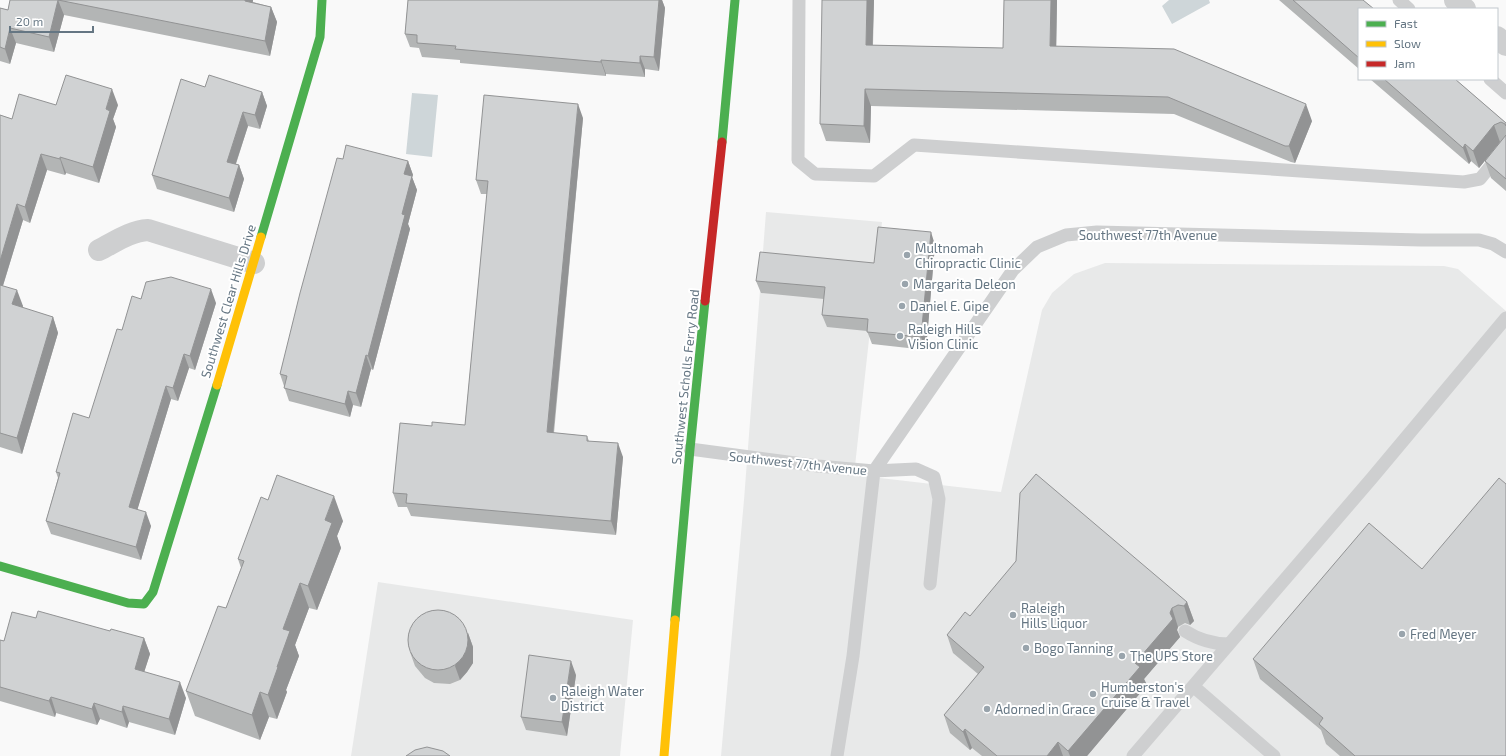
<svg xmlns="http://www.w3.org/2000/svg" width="1506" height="756" font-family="'Exo 2',sans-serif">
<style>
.built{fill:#e8e9e9}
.water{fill:#ced6d9}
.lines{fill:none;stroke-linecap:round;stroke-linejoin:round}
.lane{stroke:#cecfd0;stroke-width:13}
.street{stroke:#cecfd0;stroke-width:22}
.fast{stroke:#4caf50;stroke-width:9}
.slow{stroke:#ffc107;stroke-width:9}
.jam{stroke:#c62828;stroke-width:9}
.wall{fill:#b3b5b5}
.shaded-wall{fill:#929394}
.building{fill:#d0d2d3;stroke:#929394}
.poi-dot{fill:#99a4ac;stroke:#fff;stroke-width:1.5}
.labels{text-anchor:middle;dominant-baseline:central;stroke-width:4;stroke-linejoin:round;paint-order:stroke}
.street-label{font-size:13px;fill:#657683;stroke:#fff}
.poi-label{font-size:13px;fill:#657683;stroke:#fff;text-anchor:start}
</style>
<rect width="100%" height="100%" fill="#f9f9f9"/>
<path class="built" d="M 766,212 L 882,222 L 854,475 L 1001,492 L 1042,310 L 1052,293 L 1074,274 L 1105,263 L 1444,266 L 1458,269 L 1506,311 L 1506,756 L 721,756 L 744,500 Z
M 378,582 L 633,620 L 620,756 L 351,756 Z"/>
<path class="water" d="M 1169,0 L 1209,0 L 1210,3 L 1172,24 L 1162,6 Z
M 412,93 L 438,95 L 432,157 L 406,154 Z"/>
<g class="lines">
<path class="lane" d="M 799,0 L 798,160 L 815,174 L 874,176 L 914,145 L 1464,182 L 1480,179 L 1506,147
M 1399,0 L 1409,9
M 1490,79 L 1506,93
M 690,449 L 818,466 L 874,471 L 1013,270 L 1037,247 L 1066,235 L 1097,232 L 1421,240 L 1479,240 L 1493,244 L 1506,252
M 1185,631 C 1199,640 1213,644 1229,644
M 1193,686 L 1274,756
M 837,756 L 853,656 L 874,471 L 916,469 L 934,477 L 939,499 L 930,584
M 1133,756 L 1372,478 L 1506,318"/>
<path class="street" d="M 1455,0 L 1465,9
M 1497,37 L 1506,45
M 99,250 C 115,242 130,231 148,230 L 254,263"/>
<path class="fast" d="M 722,142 L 735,0
M 261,237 L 320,37 L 322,0
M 0,566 L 128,603 L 144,604 L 153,592 L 217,385
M 675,620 L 690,449 L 705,301"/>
<path class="slow" d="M 217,385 L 261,237
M 664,756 L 675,620"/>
<path class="jam" d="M 705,301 L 722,142"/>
</g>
<path class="wall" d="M 10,0 L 253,0 L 253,2 L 271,7 L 277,22 L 270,56 L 64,15 L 54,52 L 16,43 L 10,64 L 0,61 L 0,8 L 8,10 Z
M 408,0 L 662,0 L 665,8 L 659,71 L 645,69 L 645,77 L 606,74 L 606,76 L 460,63 L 460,60 L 422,57 L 419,48 L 410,47 L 405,34 Z
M 874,0 L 873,45 L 1003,48 L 1004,0 L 1057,0 L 1056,46 L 1312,121 L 1295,163 L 1291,162 L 1174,114 L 871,106 L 870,143 L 826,141 L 820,124 Z
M 1279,0 L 1363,0 L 1359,9 L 1359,69 Z
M 1370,79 L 1455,79 L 1506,123 L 1506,191 L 1491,178 L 1485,161 L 1501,141 L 1479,168 L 1471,161 L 1469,164 Z
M 205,87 L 262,92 L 267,106 L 260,129 L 248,126 L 236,164 L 239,165 L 244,179 L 234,212 L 157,189 L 152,175 Z
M 56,105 L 118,105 L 113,119 L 116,127 L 99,183 L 66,173 L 65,175 L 47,170 L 30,223 L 23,220 L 3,286 L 23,306 L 22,308 L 53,317 L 58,333 L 22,454 L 0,447 L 0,115 L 12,119 Z
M 583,118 L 554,433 L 587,436 L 589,441 L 623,457 L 616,535 L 411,516 L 407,507 L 398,507 L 393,493 L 432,426 L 465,425 L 487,194 L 481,194 L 476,180 Z
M 343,159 L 408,161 L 413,175 L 412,177 L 417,190 L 408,224 L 410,229 L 373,370 L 371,369 L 361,407 L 353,405 L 350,417 L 289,401 L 280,374 Z
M 935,245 L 926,350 L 872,344 L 867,331 L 827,327 L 822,315 L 824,299 L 761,293 L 756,281 L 874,263 Z
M 141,299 L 216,303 L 195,370 L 189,368 L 178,401 L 171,399 L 137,510 L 151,526 L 141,560 L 51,534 L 46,521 L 58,478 L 56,472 L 89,418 L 122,330 Z
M 268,500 L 343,521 L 337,536 L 341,548 L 317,610 L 309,608 L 295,645 L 299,656 L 286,690 L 287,692 L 277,719 L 269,717 L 260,740 L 195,716 L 186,691 L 226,608 L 241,568 L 238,559 Z
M 1422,569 L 1506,756 L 1340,756 L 1326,744 L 1321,730 L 1260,679 L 1253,659 Z
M 1187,602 L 1194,621 L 1190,625 L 1185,623 L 1178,627 L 1177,630 L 1180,637 L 1144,679 L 1147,685 L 1087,756 L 982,756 L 972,748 L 970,750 L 950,733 L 944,715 L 978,674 L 953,653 L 947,635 L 970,616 Z
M 36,618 L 144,638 L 150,654 L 144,672 L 186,698 L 175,735 L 129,722 L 127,728 L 100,719 L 97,725 L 56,713 L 55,717 L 0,701 L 0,640 L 4,641 Z
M 468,633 L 473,647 L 473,663 L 467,672 L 460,680 L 450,684 L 434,683 L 425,678 L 415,666 L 410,652 Z
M 576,675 L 567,736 L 526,730 L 521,717 Z"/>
<path class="shaded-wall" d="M 58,0 L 64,15 L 54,52 L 49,37 Z
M 245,0 L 253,0 L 250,16 Z
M 659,0 L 662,0 L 665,8 L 659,71 L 654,57 Z
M 867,0 L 874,0 L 872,61 L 866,45 Z
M 1051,0 L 1057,0 L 1056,63 L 1050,46 Z
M 271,7 L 277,22 L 270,56 L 265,41 Z
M 10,28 L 16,43 L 10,64 L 5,49 Z
M 640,56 L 645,69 L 645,77 L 640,63 Z
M 601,60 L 606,74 L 606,76 L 601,62 Z
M 112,89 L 118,105 L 113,119 L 116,127 L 99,183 L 93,167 L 106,109 Z
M 865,89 L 871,106 L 870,143 L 864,126 Z
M 262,92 L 267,106 L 260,129 L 255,115 Z
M 578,104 L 583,118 L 552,446 L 547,432 Z
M 1306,104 L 1312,121 L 1295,163 L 1289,146 Z
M 243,112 L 248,126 L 232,175 L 227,162 Z
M 1494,125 L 1500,142 L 1479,168 L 1473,151 Z
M 1465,144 L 1471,161 L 1469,164 L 1463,148 Z
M 41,154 L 47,170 L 30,223 L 25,207 Z
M 60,157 L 66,173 L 65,175 L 60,159 Z
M 408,161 L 413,175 L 412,177 L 417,190 L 408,224 L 410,229 L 373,370 L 368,356 L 402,214 L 404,174 Z
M 239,165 L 244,179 L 234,212 L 229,198 Z
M 17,204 L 23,220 L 0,295 L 0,261 Z
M 931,232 L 935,245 L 926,350 L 921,337 Z
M 211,289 L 216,303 L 195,370 L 190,356 Z
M 17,290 L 23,306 L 18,320 L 12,304 Z
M 53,317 L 58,333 L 22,454 L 17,438 Z
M 184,354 L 189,368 L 178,401 L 173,388 Z
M 366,355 L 371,369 L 361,407 L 356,393 Z
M 166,386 L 171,399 L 134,521 L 129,507 Z
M 348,391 L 353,405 L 350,417 L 345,404 Z
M 618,443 L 623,457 L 616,535 L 611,521 Z
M 334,496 L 343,521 L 337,536 L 341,548 L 317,610 L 308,586 L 325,520 Z
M 146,512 L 151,526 L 141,560 L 136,547 Z
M 300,583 L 309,608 L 295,645 L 299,656 L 286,690 L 287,692 L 277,719 L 268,695 L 283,629 Z
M 1187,602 L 1194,621 L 1190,625 L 1184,606 Z
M 1172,608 L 1178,627 L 1177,630 L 1180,637 L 1144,679 L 1147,685 L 1087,756 L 1070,756 L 1068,751 L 1170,613 Z
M 468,633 L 473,647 L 473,663 L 467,672 L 460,680 L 455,666 Z
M 144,638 L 150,654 L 140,685 L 135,669 Z
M 571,661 L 576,675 L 567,736 L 562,722 Z
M 180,682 L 186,698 L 175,735 L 169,719 Z
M 260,692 L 269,717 L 260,740 L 252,715 Z
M 51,697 L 56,713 L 55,717 L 49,701 Z
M 94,703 L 100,719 L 97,725 L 92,709 Z
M 123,706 L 129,722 L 127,728 L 122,712 Z
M 965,729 L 972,748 L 970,750 L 963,732 Z
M 1058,742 L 1063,756 L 1047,756 Z"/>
<path class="building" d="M 10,0 L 58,0 L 49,37 L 10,28 L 5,49 L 0,47 L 0,8 L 8,10 Z
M 58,0 L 245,0 L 245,1 L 271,7 L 265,41 Z
M 408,0 L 659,0 L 654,57 L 640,56 L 640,63 L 601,60 L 601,62 L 455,49 L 456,46 L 417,43 L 417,35 L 405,34 Z
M 822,0 L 867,0 L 866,45 L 1003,48 L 1004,0 L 1051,0 L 1050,46 L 1174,49 L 1306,104 L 1289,146 L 1285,146 L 1168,97 L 865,89 L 864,126 L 820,124 Z
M 1293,0 L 1363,0 L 1374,9 L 1359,9 L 1359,58 Z
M 66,75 L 112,89 L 106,109 L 110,111 L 93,167 L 60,157 L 60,159 L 41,154 L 25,207 L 17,204 L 0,261 L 0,115 L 12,119 L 19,94 L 56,105 Z
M 209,75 L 262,92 L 255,115 L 243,112 L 227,162 L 239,165 L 229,198 L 152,175 L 181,79 L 205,87 Z
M 1384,79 L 1455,79 L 1506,123 L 1506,126 L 1505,124 L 1501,122 L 1494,125 L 1473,151 L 1465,144 L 1463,148 Z
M 484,95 L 578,104 L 547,432 L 587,436 L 587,441 L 618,443 L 611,521 L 406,503 L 407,494 L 393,493 L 400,423 L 432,426 L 432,422 L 465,425 L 488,181 L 476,180 Z
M 1506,135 L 1506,179 L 1485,161 Z
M 346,145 L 408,161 L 404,174 L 412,176 L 402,214 L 405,215 L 368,356 L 366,355 L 356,393 L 348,391 L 345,404 L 284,388 L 287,376 L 280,374 L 300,293 L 337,158 L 343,159 Z
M 878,227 L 931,232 L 921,337 L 867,332 L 868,319 L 822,315 L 825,287 L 756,281 L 760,252 L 874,263 Z
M 171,277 L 211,289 L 190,356 L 184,354 L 173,388 L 166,386 L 129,507 L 146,512 L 136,547 L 46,521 L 60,473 L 56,472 L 73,413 L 89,418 L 117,329 L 122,330 L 132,296 L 141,299 L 146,282 Z
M 0,285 L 17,290 L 12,304 L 53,317 L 17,438 L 0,433 Z
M 1036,474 L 1187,602 L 1184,606 L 1178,605 L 1172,608 L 1170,613 L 1173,619 L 1135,663 L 1140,667 L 1068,751 L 1058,742 L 1047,756 L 997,756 L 965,729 L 963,732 L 944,715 L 984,667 L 947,635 L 965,612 L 970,616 L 1016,561 L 1020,493 Z
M 277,475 L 334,496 L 325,520 L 332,523 L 308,586 L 300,583 L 283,629 L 290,631 L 277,667 L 278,667 L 268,695 L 260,692 L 252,715 L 186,691 L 218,606 L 226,608 L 244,561 L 238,559 L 261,497 L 268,500 Z
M 1499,478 L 1506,484 L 1506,756 L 1355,756 L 1319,724 L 1323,718 L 1253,659 L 1369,523 L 1422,569 Z
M408 640a30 30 0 1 1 60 0a30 30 0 1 1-60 0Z
M 38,611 L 110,631 L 111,629 L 144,638 L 135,669 L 180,682 L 169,719 L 123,706 L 122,712 L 94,703 L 92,709 L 51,697 L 49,701 L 0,687 L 0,640 L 4,641 L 12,612 L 36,618 Z
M 529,655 L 571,661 L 562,722 L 521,717 Z
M 427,747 L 443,751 L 450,756 L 406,756 L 415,750 Z"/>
<g class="poi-dot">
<circle cx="907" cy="255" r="4"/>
<circle cx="905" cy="284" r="4"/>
<circle cx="902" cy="306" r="4"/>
<circle cx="900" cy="336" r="4"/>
<circle cx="1013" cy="615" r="4"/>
<circle cx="1402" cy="634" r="4"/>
<circle cx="1026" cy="648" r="4"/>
<circle cx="1122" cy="656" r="4"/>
<circle cx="1093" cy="694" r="4"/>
<circle cx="553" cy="698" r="4"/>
<circle cx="987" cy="709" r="4"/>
</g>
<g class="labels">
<g class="street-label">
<text x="1148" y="235">Southwest 77th Avenue</text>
<text transform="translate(228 301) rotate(-73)">Southwest Clear Hills Drive</text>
<text transform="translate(685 377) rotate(-84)">Southwest Scholls Ferry Road</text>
<text transform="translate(798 463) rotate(6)">Southwest 77th Avenue</text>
</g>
<g class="poi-label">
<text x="915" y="248">Multnomah<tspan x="915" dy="15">Chiropractic Clinic</tspan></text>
<text x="913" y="284">Margarita Deleon</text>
<text x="910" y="306">Daniel E. Gipe</text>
<text x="908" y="329">Raleigh Hills<tspan x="908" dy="15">Vision Clinic</tspan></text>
<text x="1021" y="608">Raleigh<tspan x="1021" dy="15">Hills Liquor</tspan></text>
<text x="1410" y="634">Fred Meyer</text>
<text x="1034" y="648">Bogo Tanning</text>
<text x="1130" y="656">The UPS Store</text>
<text x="1101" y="687">Humberston's<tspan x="1101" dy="15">Cruise &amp; Travel</tspan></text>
<text x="561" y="691">Raleigh Water<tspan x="561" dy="15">District</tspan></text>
<text x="995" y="709">Adorned in Grace</text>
</g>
</g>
<rect x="1358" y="8" width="140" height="72" fill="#ffffff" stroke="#c1c8cd"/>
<rect x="1366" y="21" width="20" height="6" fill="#4caf50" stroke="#c1c8cd"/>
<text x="1394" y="28" font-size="12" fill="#657683">Fast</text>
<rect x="1366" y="41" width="20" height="6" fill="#ffc107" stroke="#c1c8cd"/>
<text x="1394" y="48" font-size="12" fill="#657683">Slow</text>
<rect x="1366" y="61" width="20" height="6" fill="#c62828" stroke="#c1c8cd"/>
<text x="1394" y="68" font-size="12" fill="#657683">Jam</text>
<path d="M10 26v6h83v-6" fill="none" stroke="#657683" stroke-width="2"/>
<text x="16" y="26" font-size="12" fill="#657683" stroke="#ffffff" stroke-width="3" paint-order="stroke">20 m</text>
</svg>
